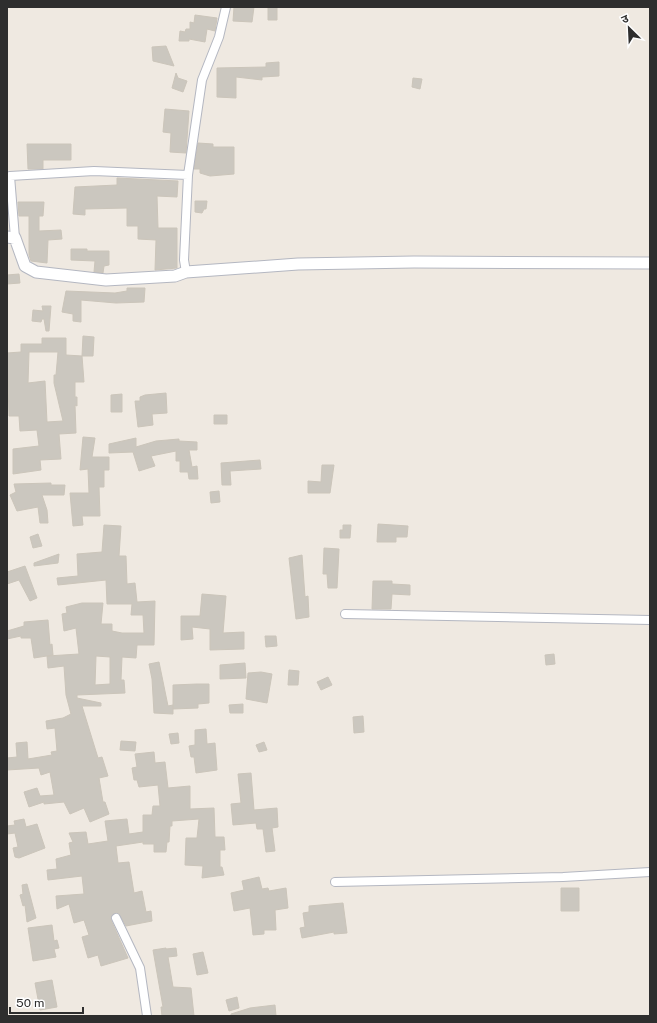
<svg xmlns="http://www.w3.org/2000/svg" width="657" height="1023" font-family="'Public Sans','Noto Sans Devanagari',sans-serif">
<style>
.building{fill:#cbc7bf;stroke:#cbc5ba;fill-rule:evenodd}
.lines{fill:none;stroke-linecap:round;stroke-linejoin:round}
.street-casing{stroke:#b4b7c1;stroke-width:10}
.secondary-casing{stroke:#b4b7c1;stroke-width:13}
.street{stroke:#fff;stroke-width:8}
.secondary{stroke:#fff;stroke-width:11}
</style>
<rect width="100%" height="100%" fill="#efe9e1"/>
<path class="building" d="M 234,7 L 254,7 L 252,22 L 233,21 Z
M 268,7 L 277,7 L 277,20 L 268,20 Z
M 195,15 L 217,18 L 215,31 L 207,29 L 205,42 L 189,39 L 189,41 L 179,41 L 180,31 L 185,32 L 186,29 L 190,29 L 190,22 L 194,23 Z
M 166,46 L 174,66 L 153,61 L 152,47 Z
M 279,62 L 279,76 L 262,77 L 262,80 L 236,77 L 236,98 L 217,97 L 217,68 L 266,67 L 266,63 Z
M 176,73 L 178,78 L 187,81 L 183,92 L 172,88 Z
M 413,78 L 422,79 L 420,89 L 412,87 Z
M 165,109 L 189,111 L 186,153 L 170,152 L 171,133 L 163,132 Z
M 198,143 L 213,144 L 213,147 L 234,147 L 234,174 L 210,176 L 200,173 L 200,169 L 194,169 Z
M 27,144 L 71,144 L 71,160 L 43,160 L 43,169 L 28,169 Z
M 117,178 L 178,181 L 177,197 L 157,196 L 158,228 L 177,228 L 177,268 L 155,270 L 156,240 L 138,239 L 138,226 L 127,226 L 127,208 L 85,209 L 85,215 L 73,214 L 75,187 L 117,185 Z
M 195,201 L 207,201 L 206,209 L 204,209 L 202,213 L 195,212 Z
M 18,202 L 44,202 L 43,216 L 39,216 L 39,231 L 61,230 L 62,239 L 48,240 L 47,263 L 31,261 L 29,255 L 29,216 L 19,216 Z
M 71,249 L 87,249 L 87,251 L 109,251 L 109,265 L 104,266 L 103,273 L 94,272 L 95,261 L 71,260 Z
M 19,274 L 20,283 L 7,284 L 7,275 Z
M 127,288 L 145,288 L 144,302 L 116,303 L 81,300 L 81,322 L 73,321 L 73,314 L 62,312 L 66,291 L 115,293 L 127,291 Z
M 42,306 L 51,306 L 49,331 L 46,331 L 44,319 L 42,319 L 41,322 L 32,321 L 33,310 L 43,311 Z
M 83,336 L 94,337 L 93,356 L 82,356 Z
M 42,338 L 66,338 L 66,355 L 82,356 L 84,382 L 75,382 L 75,397 L 77,397 L 77,406 L 75,405 L 76,433 L 59,434 L 61,459 L 40,460 L 41,470 L 13,474 L 13,449 L 39,446 L 37,430 L 20,431 L 19,416 L 9,416 L 7,353 L 21,352 L 21,344 L 42,344 ZM 29,352 L 58,352 L 56,375 L 54,375 L 54,383 L 63,421 L 47,422 L 45,381 L 28,383 Z
M 166,393 L 167,413 L 152,414 L 153,425 L 138,427 L 135,401 L 140,401 L 140,397 L 145,395 Z
M 122,394 L 122,412 L 111,412 L 111,395 Z
M 214,415 L 227,415 L 227,424 L 214,424 Z
M 83,437 L 95,438 L 92,457 L 109,457 L 109,470 L 104,470 L 104,487 L 99,487 L 100,516 L 82,516 L 83,525 L 73,526 L 70,493 L 89,493 L 88,469 L 80,470 Z
M 136,438 L 136,447 L 156,441 L 179,439 L 179,441 L 197,442 L 197,450 L 189,450 L 192,467 L 197,466 L 198,479 L 189,479 L 188,472 L 180,472 L 180,461 L 176,461 L 176,451 L 151,456 L 155,466 L 139,471 L 133,452 L 109,453 L 109,444 Z
M 260,460 L 261,469 L 230,471 L 231,485 L 222,485 L 221,463 Z
M 322,465 L 334,465 L 330,493 L 308,493 L 308,481 L 321,482 Z
M 51,483 L 51,485 L 65,485 L 64,495 L 42,495 L 47,510 L 48,523 L 40,523 L 38,507 L 17,511 L 10,495 L 16,492 L 14,484 Z
M 219,491 L 220,502 L 211,503 L 210,492 Z
M 378,524 L 408,526 L 407,537 L 396,537 L 396,542 L 377,542 Z
M 104,525 L 121,526 L 119,556 L 126,556 L 127,584 L 135,583 L 137,602 L 155,601 L 154,645 L 137,645 L 136,658 L 122,657 L 121,680 L 124,680 L 125,693 L 77,695 L 77,698 L 101,703 L 101,706 L 82,706 L 98,758 L 102,757 L 108,776 L 99,778 L 103,802 L 105,802 L 109,814 L 90,822 L 84,808 L 70,814 L 64,802 L 44,804 L 44,802 L 29,807 L 24,792 L 37,788 L 40,796 L 54,795 L 50,772 L 41,775 L 39,768 L 7,770 L 7,758 L 17,757 L 16,743 L 27,742 L 28,759 L 52,755 L 51,752 L 57,751 L 55,728 L 47,729 L 46,721 L 63,718 L 71,714 L 66,695 L 64,666 L 48,668 L 47,656 L 79,654 L 76,628 L 64,631 L 62,614 L 67,613 L 66,607 L 82,603 L 103,603 L 101,624 L 112,624 L 112,631 L 122,633 L 144,633 L 143,615 L 131,615 L 132,604 L 107,604 L 106,580 L 58,585 L 57,578 L 78,576 L 77,554 L 102,552 ZM 96,656 L 110,657 L 110,684 L 95,685 Z
M 343,525 L 351,525 L 350,538 L 340,538 L 340,530 L 343,530 Z
M 38,534 L 42,546 L 33,548 L 30,537 Z
M 324,548 L 339,549 L 337,588 L 328,588 L 327,574 L 323,574 Z
M 59,554 L 58,563 L 34,566 L 34,563 Z
M 302,555 L 305,597 L 308,596 L 309,617 L 296,619 L 289,558 Z
M 25,566 L 37,598 L 30,601 L 19,580 L 7,584 L 7,572 Z
M 373,581 L 392,581 L 392,584 L 410,585 L 410,595 L 392,594 L 391,609 L 372,609 Z
M 202,594 L 226,596 L 223,633 L 244,632 L 244,649 L 210,650 L 210,629 L 192,627 L 193,639 L 181,640 L 181,616 L 200,616 Z
M 48,620 L 50,645 L 52,644 L 53,655 L 34,658 L 31,638 L 21,638 L 21,636 L 7,639 L 7,631 L 24,626 L 24,622 Z
M 265,636 L 276,636 L 277,646 L 266,647 Z
M 554,654 L 555,664 L 546,665 L 545,655 Z
M 159,662 L 168,706 L 173,705 L 173,714 L 154,713 L 152,679 L 149,664 Z
M 245,663 L 246,678 L 220,679 L 220,665 Z
M 289,670 L 299,671 L 298,685 L 288,685 Z
M 261,672 L 272,674 L 267,703 L 246,699 L 248,673 Z
M 328,677 L 332,685 L 321,690 L 317,682 Z
M 197,684 L 209,684 L 209,703 L 198,704 L 198,708 L 173,709 L 173,685 Z
M 243,704 L 243,713 L 230,713 L 229,705 Z
M 363,716 L 364,732 L 354,733 L 353,717 Z
M 206,729 L 207,744 L 215,743 L 217,770 L 196,773 L 194,757 L 191,757 L 189,746 L 195,745 L 195,730 Z
M 178,733 L 179,743 L 171,744 L 169,734 Z
M 121,741 L 136,742 L 135,751 L 120,750 Z
M 264,742 L 267,750 L 259,752 L 256,745 Z
M 154,752 L 155,763 L 165,762 L 168,788 L 190,786 L 190,809 L 214,808 L 215,837 L 224,837 L 225,850 L 220,850 L 220,867 L 222,867 L 224,875 L 202,878 L 203,866 L 185,865 L 186,838 L 197,838 L 199,819 L 172,821 L 172,826 L 170,826 L 169,842 L 167,842 L 166,852 L 154,852 L 154,844 L 143,844 L 143,842 L 116,846 L 118,863 L 129,862 L 134,893 L 142,891 L 146,912 L 151,911 L 152,921 L 126,926 L 119,914 L 116,913 L 112,915 L 111,920 L 128,958 L 101,966 L 98,955 L 88,958 L 82,937 L 89,935 L 84,920 L 74,923 L 69,904 L 57,909 L 56,896 L 84,894 L 82,876 L 48,880 L 47,870 L 57,869 L 56,859 L 71,855 L 69,843 L 73,842 L 69,833 L 86,832 L 88,844 L 108,841 L 105,821 L 127,819 L 129,834 L 143,832 L 143,815 L 152,815 L 153,806 L 160,806 L 158,785 L 139,787 L 137,780 L 134,780 L 132,768 L 137,767 L 135,754 Z
M 251,773 L 254,810 L 277,808 L 278,827 L 272,828 L 275,851 L 266,852 L 263,829 L 257,829 L 256,823 L 233,825 L 231,804 L 241,803 L 238,774 Z
M 24,819 L 26,827 L 37,824 L 45,848 L 19,858 L 15,857 L 13,848 L 18,847 L 15,833 L 7,834 L 7,826 L 15,825 L 14,821 Z
M 259,877 L 262,889 L 268,888 L 269,891 L 286,888 L 288,908 L 275,910 L 276,930 L 264,930 L 264,934 L 253,935 L 250,908 L 234,911 L 231,893 L 244,890 L 242,881 Z
M 27,884 L 36,918 L 27,922 L 25,905 L 23,906 L 20,895 L 23,894 L 22,885 Z
M 561,888 L 579,888 L 579,911 L 561,911 Z
M 343,903 L 347,933 L 334,934 L 334,932 L 302,938 L 300,928 L 305,927 L 303,913 L 309,912 L 309,906 Z
M 52,925 L 54,941 L 57,940 L 59,948 L 54,949 L 56,957 L 33,961 L 28,928 Z
M 166,948 L 166,949 L 176,948 L 177,956 L 168,957 L 173,987 L 191,988 L 194,1016 L 162,1016 L 161,1007 L 163,1007 L 153,950 Z
M 203,952 L 208,973 L 197,975 L 193,954 Z
M 52,980 L 57,1007 L 40,1010 L 35,983 Z
M 237,997 L 239,1008 L 229,1011 L 226,1000 Z
M 275,1005 L 276,1016 L 231,1016 L 231,1014 L 250,1008 Z"/>
<g class="lines">
<g class="street-casing">
<path id="street" d="M 15,238 L 10,176 L 94,171 L 188,175
M 186,272 L 184,260 L 188,175 L 202,80 L 219,37 L 226,7
M 345,614 L 650,620
M 335,882 L 563,877 L 650,872
M 116,918 L 140,968 L 147,1016"/>
</g>
<g class="secondary-casing">
<path id="secondary" d="M 7,237 L 15,238 L 25,266 L 36,272 L 106,280 L 175,276 L 186,272 L 298,264 L 414,262 L 650,263"/>
</g>
<use href="#street" class="street"/>
<use href="#secondary" class="secondary"/>
</g>
<rect width="657" height="1023" fill="none" stroke="#2e2e2e" stroke-width="16"/>
<g transform="translate(629 28) rotate(336)" stroke="#ffffff" stroke-width="3" paint-order="stroke">
<path d="M0-3L7 15L0 10L-7 15Z" fill="#2e2e2e"/>
<text y="-6" font-size="11" font-weight="bold" text-anchor="middle" fill="#2e2e2e">उ</text>
</g>
<path d="M10 1007v6h73v-6" fill="none" stroke="#2e2e2e" stroke-width="2"/>
<text x="16" y="1007" font-size="12" fill="#2e2e2e" stroke="#ffffff" stroke-width="3" paint-order="stroke">50 m</text>
</svg>
